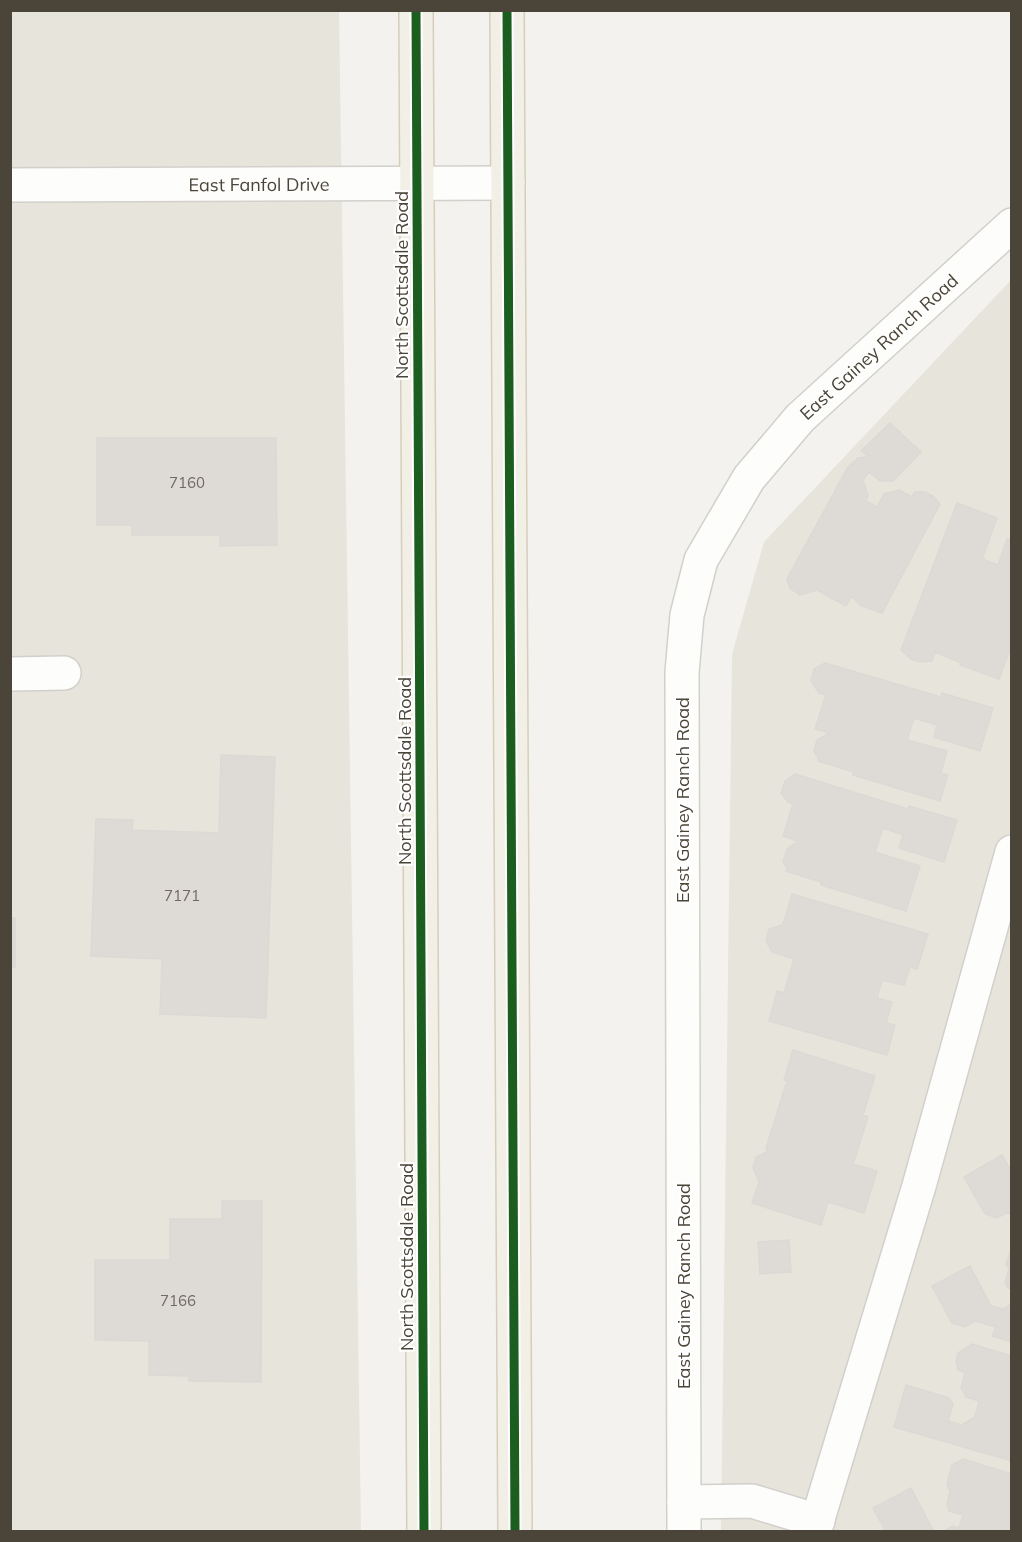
<svg xmlns="http://www.w3.org/2000/svg" width="1022" height="1542" font-family="Mulish,sans-serif">
<style>
.residential{fill:#e7e4dc}
.building{fill:#dedbd6;stroke:#dcd9d4;stroke-width:1.5}
.lines{fill:none;stroke-linecap:round;stroke-linejoin:round}
.minor-casing{stroke:#d2d0cb;stroke-width:36}
.primary-casing{stroke:#d6cebb;stroke-width:36}
.minor{stroke:#fdfdfc;stroke-width:33}
.primary{stroke:#f2efe6;stroke-width:33}
.cycleway-casing{stroke:#fff;stroke-width:13}
.cycleway{stroke:#1b5e20;stroke-width:9}
.labels{text-anchor:middle;dominant-baseline:central;stroke-width:4.5;stroke-linejoin:round;paint-order:stroke}
.number-label{font-size:15px;fill:#706a61}
.street-label{font-size:18px;fill:#4b4439;stroke:#fff}
</style>
<rect width="100%" height="100%" fill="#f4f2ee"/>
<path class="residential" d="M 10,11 L 339,11 L 361,1531 L 11,1531 Z
M 1011,280 L 1011,1531 L 721,1532 L 732,654 L 764,542 Z"/>
<path class="building" d="M 890,423 L 921,452 L 893,481 L 880,481 L 869,472 L 863,480 L 868,496 L 866,501 L 877,507 L 884,494 L 899,490 L 912,497 L 915,492 L 925,492 L 933,496 L 940,504 L 882,613 L 860,605 L 852,596 L 846,606 L 817,590 L 800,595 L 790,588 L 787,579 L 848,467 L 858,458 L 869,457 L 861,451 Z
M 97,438 L 276,438 L 277,545 L 220,546 L 220,535 L 132,535 L 132,525 L 97,525 Z
M 957,503 L 997,518 L 982,559 L 998,565 L 1007,539 L 1012,541 L 1012,644 L 999,679 L 960,665 L 962,663 L 935,652 L 932,661 L 920,662 L 911,659 L 901,650 Z
M 825,663 L 941,697 L 942,693 L 993,708 L 980,751 L 934,737 L 937,725 L 914,718 L 907,740 L 947,751 L 941,773 L 948,775 L 940,801 L 853,775 L 854,772 L 818,761 L 818,758 L 814,751 L 817,740 L 829,733 L 815,729 L 826,695 L 819,693 L 811,681 L 814,669 Z
M 221,755 L 275,757 L 266,1018 L 160,1014 L 162,959 L 91,956 L 96,819 L 133,820 L 132,830 L 219,833 Z
M 795,774 L 908,809 L 909,806 L 957,820 L 944,862 L 899,848 L 903,835 L 883,828 L 875,852 L 920,866 L 906,911 L 821,885 L 821,882 L 786,871 L 787,868 L 783,862 L 787,849 L 798,841 L 783,836 L 793,804 L 788,802 L 781,793 L 785,781 Z
M 792,894 L 928,934 L 917,969 L 910,967 L 904,985 L 882,980 L 877,998 L 892,1002 L 886,1023 L 895,1025 L 887,1055 L 769,1021 L 777,991 L 784,993 L 794,959 L 772,952 L 766,941 L 769,929 L 783,925 Z
M 10,918 L 15,918 L 15,967 L 10,967 Z
M 793,1050 L 875,1076 L 863,1115 L 868,1117 L 853,1164 L 877,1171 L 864,1213 L 828,1202 L 821,1225 L 752,1203 L 759,1182 L 753,1168 L 756,1157 L 767,1152 L 766,1148 L 787,1081 L 784,1080 Z
M 1002,1155 L 1012,1172 L 1012,1214 L 1006,1213 L 997,1218 L 985,1214 L 964,1177 Z
M 222,1201 L 262,1201 L 261,1382 L 189,1381 L 189,1376 L 149,1375 L 149,1341 L 95,1340 L 95,1260 L 170,1260 L 170,1219 L 222,1219 Z
M 789,1240 L 791,1272 L 760,1274 L 758,1242 Z
M 1012,1247 L 1012,1289 L 1008,1288 L 1005,1283 L 1009,1269 L 1006,1264 Z
M 970,1266 L 991,1306 L 1003,1309 L 1012,1304 L 1012,1342 L 992,1336 L 996,1327 L 975,1321 L 965,1327 L 952,1323 L 932,1286 Z
M 972,1344 L 1012,1356 L 1012,1461 L 894,1427 L 906,1385 L 949,1398 L 953,1404 L 948,1421 L 962,1425 L 975,1417 L 979,1401 L 966,1397 L 961,1388 L 965,1373 L 958,1370 L 956,1362 L 958,1353 Z
M 963,1459 L 1012,1474 L 1012,1532 L 942,1532 L 953,1526 L 959,1528 L 963,1515 L 949,1511 L 947,1505 L 950,1492 L 947,1484 L 952,1465 Z
M 911,1488 L 934,1532 L 886,1532 L 873,1508 Z"/>
<g class="lines">
<g class="minor-casing">
<g id="minor">
<path id="s1" d="M 10,185 L 508,183"/>
<path d="M 10,674 L 64,673"/>
<path d="M 684,1502 L 752,1501 L 818,1521"/>
<path id="s2" d="M 684,1532 L 682,672 L 687,615 L 701,560 L 749,478 L 800,418 L 1012,225"/>
<path d="M 814,1532 L 919,1186 L 1012,852"/>
</g>
</g>
<g class="primary-casing">
<path id="primary" d="M 416,10 L 424,1532
M 507,10 L 515,1532"/>
</g>
<use href="#minor" class="minor"/>
<use href="#primary" class="primary"/>
<g class="cycleway-casing">
<path id="cycleway" d="M 416,10 L 424,1532
M 507,10 L 515,1532"/>
</g>
<use href="#cycleway" class="cycleway"/>
</g>
<g class="labels">
<g class="number-label">
<text x="187" y="482">7160</text>
<text x="182" y="895">7171</text>
<text x="178" y="1300">7166</text>
</g>
<g class="street-label">
<text stroke="none"><textPath href="#s1" startOffset="249">East Fanfol Drive</textPath></text>
<text transform="translate(401 285) rotate(-90)">North Scottsdale Road</text>
<text stroke="none"><textPath href="#s2" startOffset="1254">East Gainey Ranch Road</textPath></text>
<text transform="translate(404 771) rotate(-90)">North Scottsdale Road</text>
<text transform="translate(682 800) rotate(-90)">East Gainey Ranch Road</text>
<text transform="translate(406 1257) rotate(-90)">North Scottsdale Road</text>
<text transform="translate(683 1286) rotate(-90)">East Gainey Ranch Road</text>
</g>
</g>
<rect width="1022" height="1542" fill="none" stroke="#4b4439" stroke-width="24"/>
</svg>
